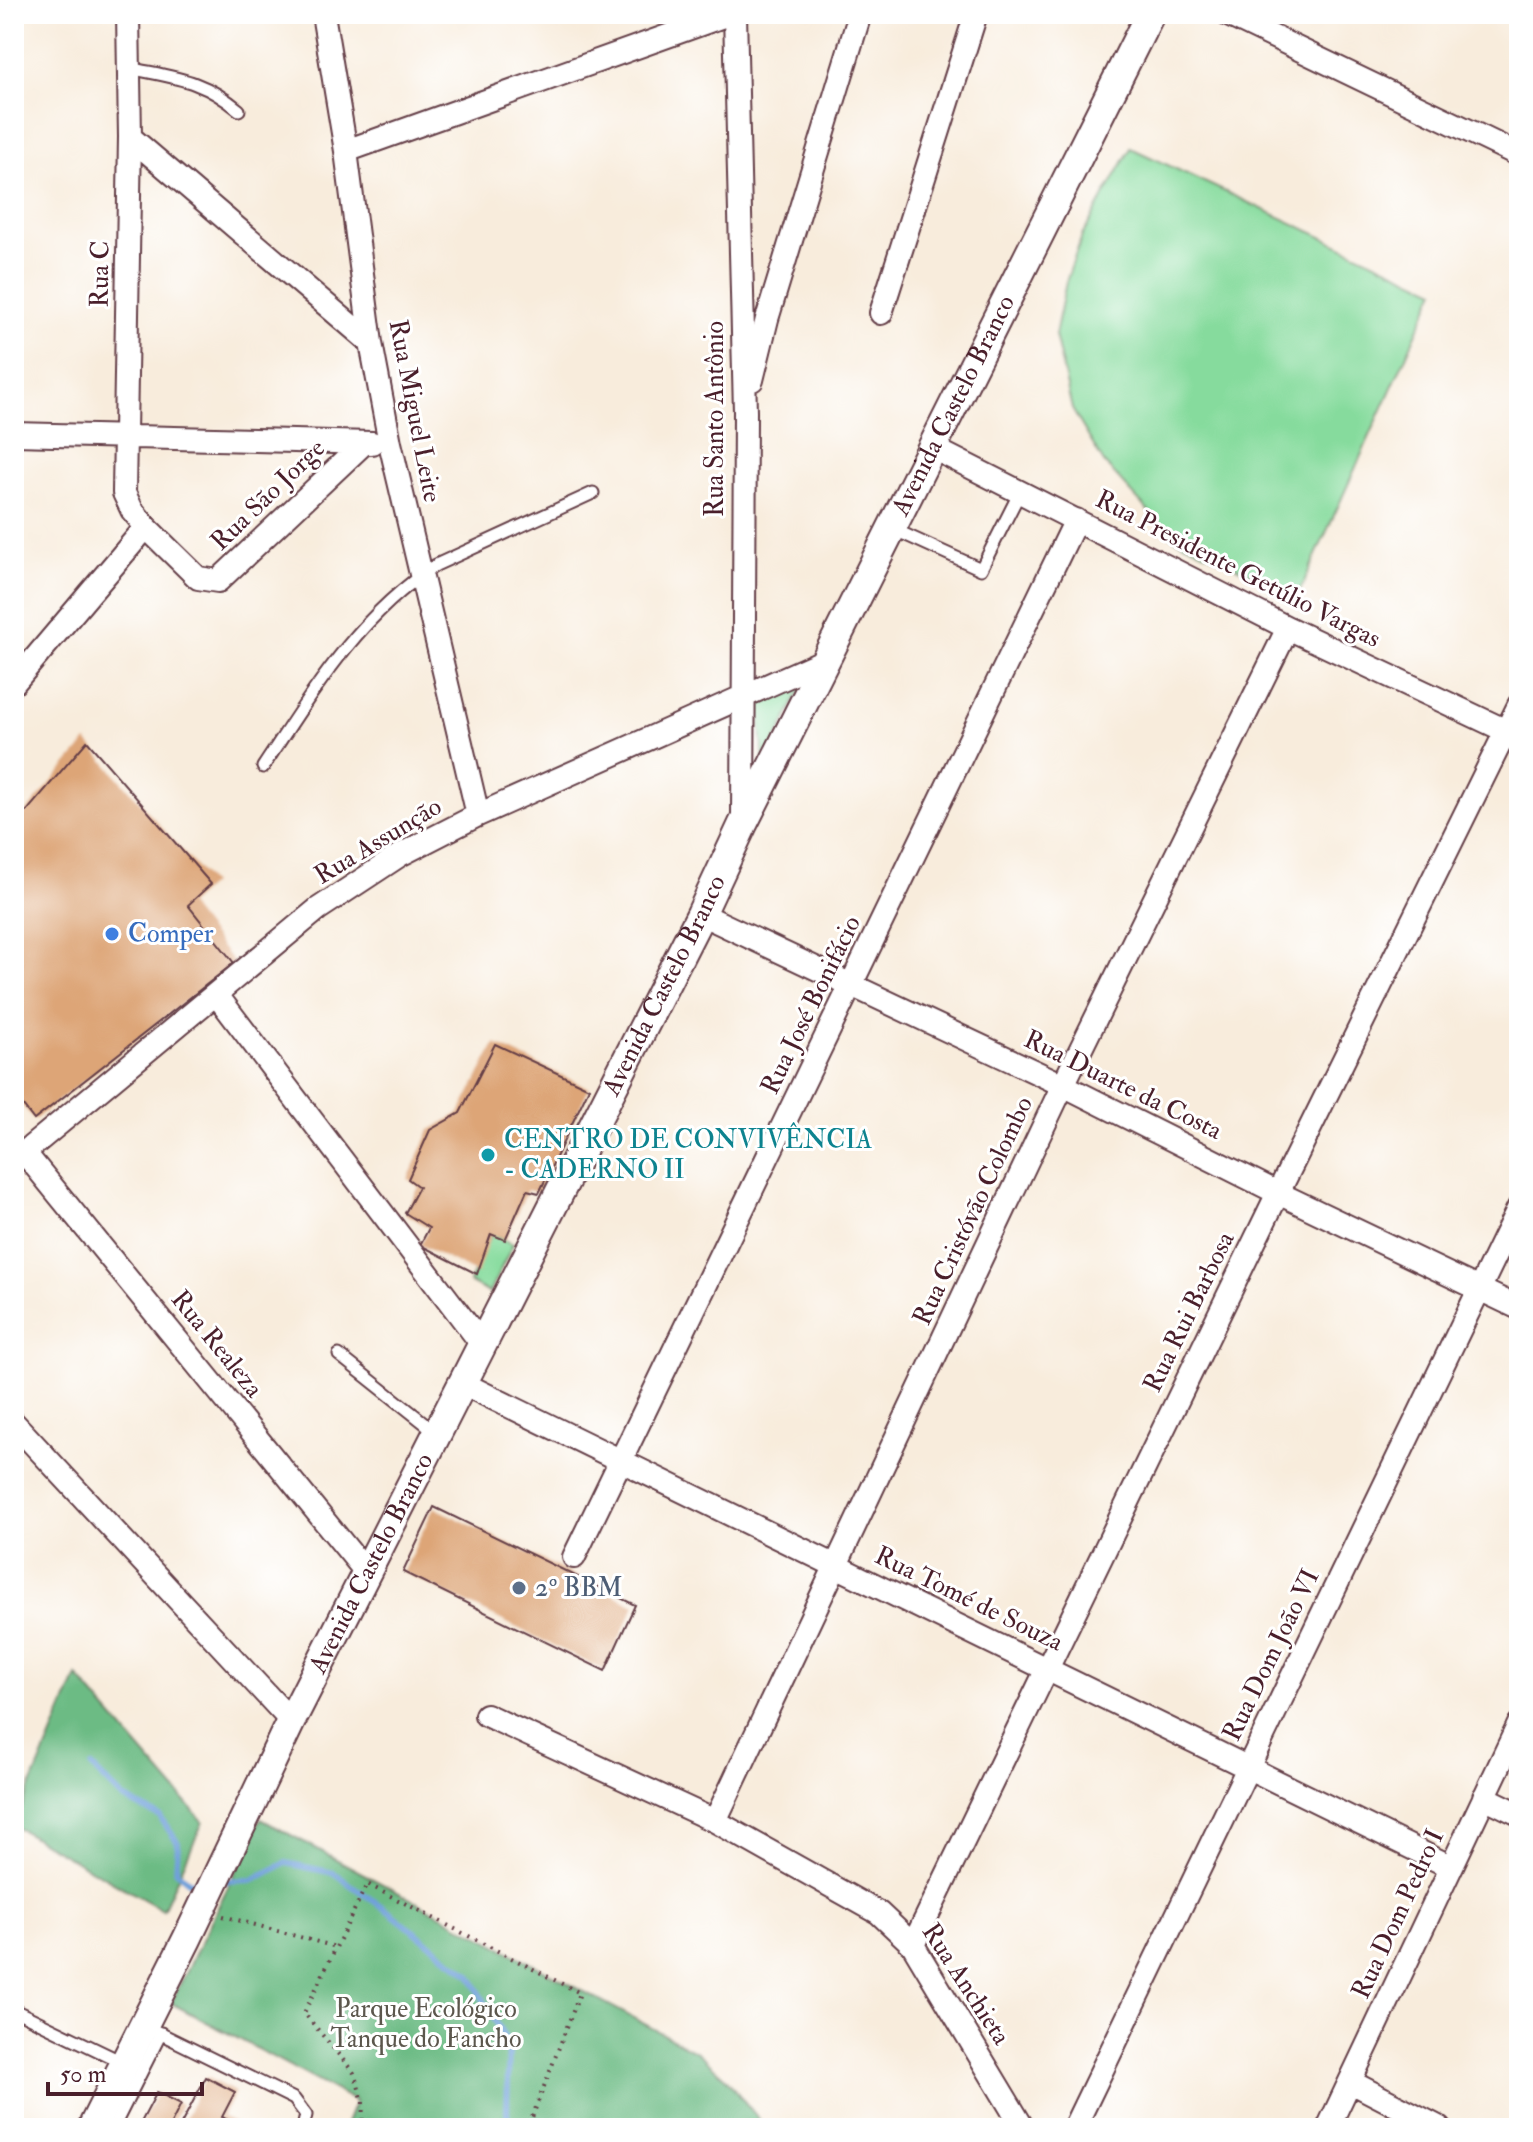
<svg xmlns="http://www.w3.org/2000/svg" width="1533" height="2142" font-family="'IM FELL Double Pica',serif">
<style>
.green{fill:#86db9d;stroke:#687d64;stroke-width:2}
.forest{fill:#6cbb84;stroke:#5b6d58;stroke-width:2}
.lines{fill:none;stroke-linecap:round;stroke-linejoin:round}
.stream{stroke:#70a0da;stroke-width:6}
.building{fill:#dda577}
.service-casing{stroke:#643e46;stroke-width:15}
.minor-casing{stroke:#643e46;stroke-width:26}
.tertiary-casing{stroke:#643e46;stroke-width:32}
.path{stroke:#643e46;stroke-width:4;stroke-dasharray:2 6;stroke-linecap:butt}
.service{stroke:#fff;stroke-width:11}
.minor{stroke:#fff;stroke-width:22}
.tertiary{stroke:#fff;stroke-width:28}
.shop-dot{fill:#3f7fe0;stroke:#fff;stroke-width:3}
.culture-dot{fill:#0f9aa8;stroke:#fff;stroke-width:3}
.service-dot{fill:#5c6f8a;stroke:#fff;stroke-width:3}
.labels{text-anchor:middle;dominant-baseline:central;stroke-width:6;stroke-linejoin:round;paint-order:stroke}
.street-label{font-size:26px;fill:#4a1f2b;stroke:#fff}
.shop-label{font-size:26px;fill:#366cbe;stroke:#fff;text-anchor:start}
.culture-label{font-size:26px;fill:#0d838f;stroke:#fff;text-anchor:start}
.service-label{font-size:26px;fill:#4e5e75;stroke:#fff;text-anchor:start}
.park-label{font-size:26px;fill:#5c574d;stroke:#fff}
</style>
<rect width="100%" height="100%" fill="#fff"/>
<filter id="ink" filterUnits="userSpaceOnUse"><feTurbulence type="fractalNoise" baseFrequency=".0125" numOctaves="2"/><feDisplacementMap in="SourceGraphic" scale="16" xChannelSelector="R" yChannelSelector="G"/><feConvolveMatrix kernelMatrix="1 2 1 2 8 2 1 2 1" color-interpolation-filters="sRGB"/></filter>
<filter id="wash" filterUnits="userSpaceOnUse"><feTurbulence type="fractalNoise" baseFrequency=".006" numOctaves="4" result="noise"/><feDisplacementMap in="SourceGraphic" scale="32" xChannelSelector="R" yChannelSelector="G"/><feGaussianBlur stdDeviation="1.8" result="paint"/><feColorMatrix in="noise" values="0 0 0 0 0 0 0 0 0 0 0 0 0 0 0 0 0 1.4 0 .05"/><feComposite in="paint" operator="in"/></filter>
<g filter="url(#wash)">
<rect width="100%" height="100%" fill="#f8ecdc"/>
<path class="green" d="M 1131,148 L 1436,290 L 1298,595 L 1173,538 L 1104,463 L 1072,409 L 1055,335 L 1066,282 L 1082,236 Z
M 805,681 L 764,765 L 759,703 Z
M 491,1234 L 513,1244 L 489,1293 L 469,1282 Z"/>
<path class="forest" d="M 77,1676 L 203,1822 L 163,1910 L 14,1826 Z
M 261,1819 L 697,2052 L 723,2075 L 766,2128 L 344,2128 L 355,2101 L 171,2003 Z"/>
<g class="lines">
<path class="stream" d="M 92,1767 L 123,1798 L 160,1817 L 178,1843 L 176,1871 L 190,1882 L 203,1882
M 223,1881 L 253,1880 L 286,1863 L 334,1873 L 388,1911 L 470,1975 L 509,2046 L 507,2111 L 509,2128"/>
</g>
<g id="blocks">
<path class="building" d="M 87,741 L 211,884 L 188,905 L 234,963 L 34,1120 L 23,1106 L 14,1114 L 14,826 Z
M 495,1044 L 589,1088 L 539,1193 L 527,1190 L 505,1240 L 491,1234 L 477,1274 L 420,1245 L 429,1228 L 405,1213 L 419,1187 L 408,1179 L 430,1130 L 460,1113 Z
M 434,1507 L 635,1605 L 605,1671 L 403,1572 Z
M 206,2077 L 235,2092 L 222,2117 L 244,2128 L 179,2128 Z
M 157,2092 L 181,2104 L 169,2128 L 138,2128 Z"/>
</g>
</g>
<g filter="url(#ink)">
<use href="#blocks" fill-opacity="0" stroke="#643e46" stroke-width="2"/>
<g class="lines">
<g class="service-casing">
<path id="service" d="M 129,68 C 175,78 202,79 239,110
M 893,529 L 981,569 L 1020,492
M 263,767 C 314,690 357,617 436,565 L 593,493
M 339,1355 L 437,1433
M 14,2010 L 124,2063
M 145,2026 L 294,2099 L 306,2115 L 303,2128
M 113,2128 L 161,2033"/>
</g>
<g class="minor-casing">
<path id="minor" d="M 128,14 L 130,137 L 124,493 L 132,510 L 146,527 L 198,578 L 218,581 L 364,443
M 323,14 L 346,151 L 371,343 L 390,443 L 478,815
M 735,14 L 745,412 L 743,821
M 1226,14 L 1519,155
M 130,137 L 371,343
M 346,151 L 729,14
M 881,313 L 976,14
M 752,380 L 767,319 L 860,14
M 14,434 L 372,443
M 933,448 L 1288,628 L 1519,737
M 14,683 L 146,527
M 701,914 L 1063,1085 L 1278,1193 L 1519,1308
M 216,994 L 481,1343
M 24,1152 L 366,1572
M 14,1161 L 318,909 L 400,855 L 478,815 L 827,659
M 462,1383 L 1451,1867
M 14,1423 L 291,1721
M 574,1557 L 1076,520
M 486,1715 L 715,1821 L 879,1913 L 913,1945 L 1023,2128
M 1484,1797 L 1519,1814
M 715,1821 L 1063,1085 L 1288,628
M 913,1945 L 1278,1193 L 1519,705
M 1351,2082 L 1440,2128
M 1074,2128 L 1519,1207
M 1328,2128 L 1519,1724"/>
</g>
<g class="tertiary-casing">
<g id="tertiary">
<path id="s1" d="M 92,2128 L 187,1939 L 291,1721 L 701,914 L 743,824 L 1150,14"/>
</g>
</g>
<path class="path" d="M 223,1916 L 336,1947
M 362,2128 L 363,2101 L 354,2073 L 304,2013 L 367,1884 L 580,1993 L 528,2128"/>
<use href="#service" class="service"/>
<use href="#minor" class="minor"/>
<use href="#tertiary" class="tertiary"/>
</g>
</g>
<circle class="shop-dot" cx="112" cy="934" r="8"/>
<circle class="culture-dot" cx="488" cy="1155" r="8"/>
<circle class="service-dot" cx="519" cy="1588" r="8"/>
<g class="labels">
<g class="street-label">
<text transform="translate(100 274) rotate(-89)">Rua C</text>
<text stroke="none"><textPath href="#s1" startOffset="1926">Avenida Castelo Branco</textPath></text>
<text transform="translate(415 411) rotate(79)">Rua Miguel Leite</text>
<text transform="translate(715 419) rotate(-90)">Rua Santo Antônio</text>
<text transform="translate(268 495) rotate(-44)">Rua São Jorge</text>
<text transform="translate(1238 569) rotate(27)">Rua Presidente Getúlio Vargas</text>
<text transform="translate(378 841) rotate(-31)">Rua Assunção</text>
<text stroke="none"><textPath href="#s1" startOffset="1278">Avenida Castelo Branco</textPath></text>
<text transform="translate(811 1005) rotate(-64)">Rua José Bonifácio</text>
<text transform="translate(1123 1085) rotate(26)">Rua Duarte da Costa</text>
<text transform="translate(973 1211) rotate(-65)">Rua Cristóvão Colombo</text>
<text transform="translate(1189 1312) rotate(-64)">Rua Rui Barbosa</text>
<text transform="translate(217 1344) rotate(51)">Rua Realeza</text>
<text stroke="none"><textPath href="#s1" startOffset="630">Avenida Castelo Branco</textPath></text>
<text transform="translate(969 1599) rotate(26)">Rua Tomé de Souza</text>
<text transform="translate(1271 1655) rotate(-64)">Rua Dom João VI</text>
<text transform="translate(1398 1914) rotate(-65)">Rua Dom Pedro I</text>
<text transform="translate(966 1984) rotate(57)">Rua Anchieta</text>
</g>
<g class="shop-label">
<text x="128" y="934">Comper</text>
</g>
<g class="culture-label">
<text x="504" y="1140">CENTRO DE CONVIVÊNCIA<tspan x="504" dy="30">- CADERNO II</tspan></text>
</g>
<g class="service-label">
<text x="535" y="1588">2º BBM</text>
</g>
<g class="park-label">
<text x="426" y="2009">Parque Ecológico<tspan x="426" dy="30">Tanque do Fancho</tspan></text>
</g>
</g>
<rect width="1533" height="2142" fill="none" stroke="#fff" stroke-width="48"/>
<path d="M48 2082v12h154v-12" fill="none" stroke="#4a1f2b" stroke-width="4"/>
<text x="60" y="2082" font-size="24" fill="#4a1f2b" stroke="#ffffff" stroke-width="6" paint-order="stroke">50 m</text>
</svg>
